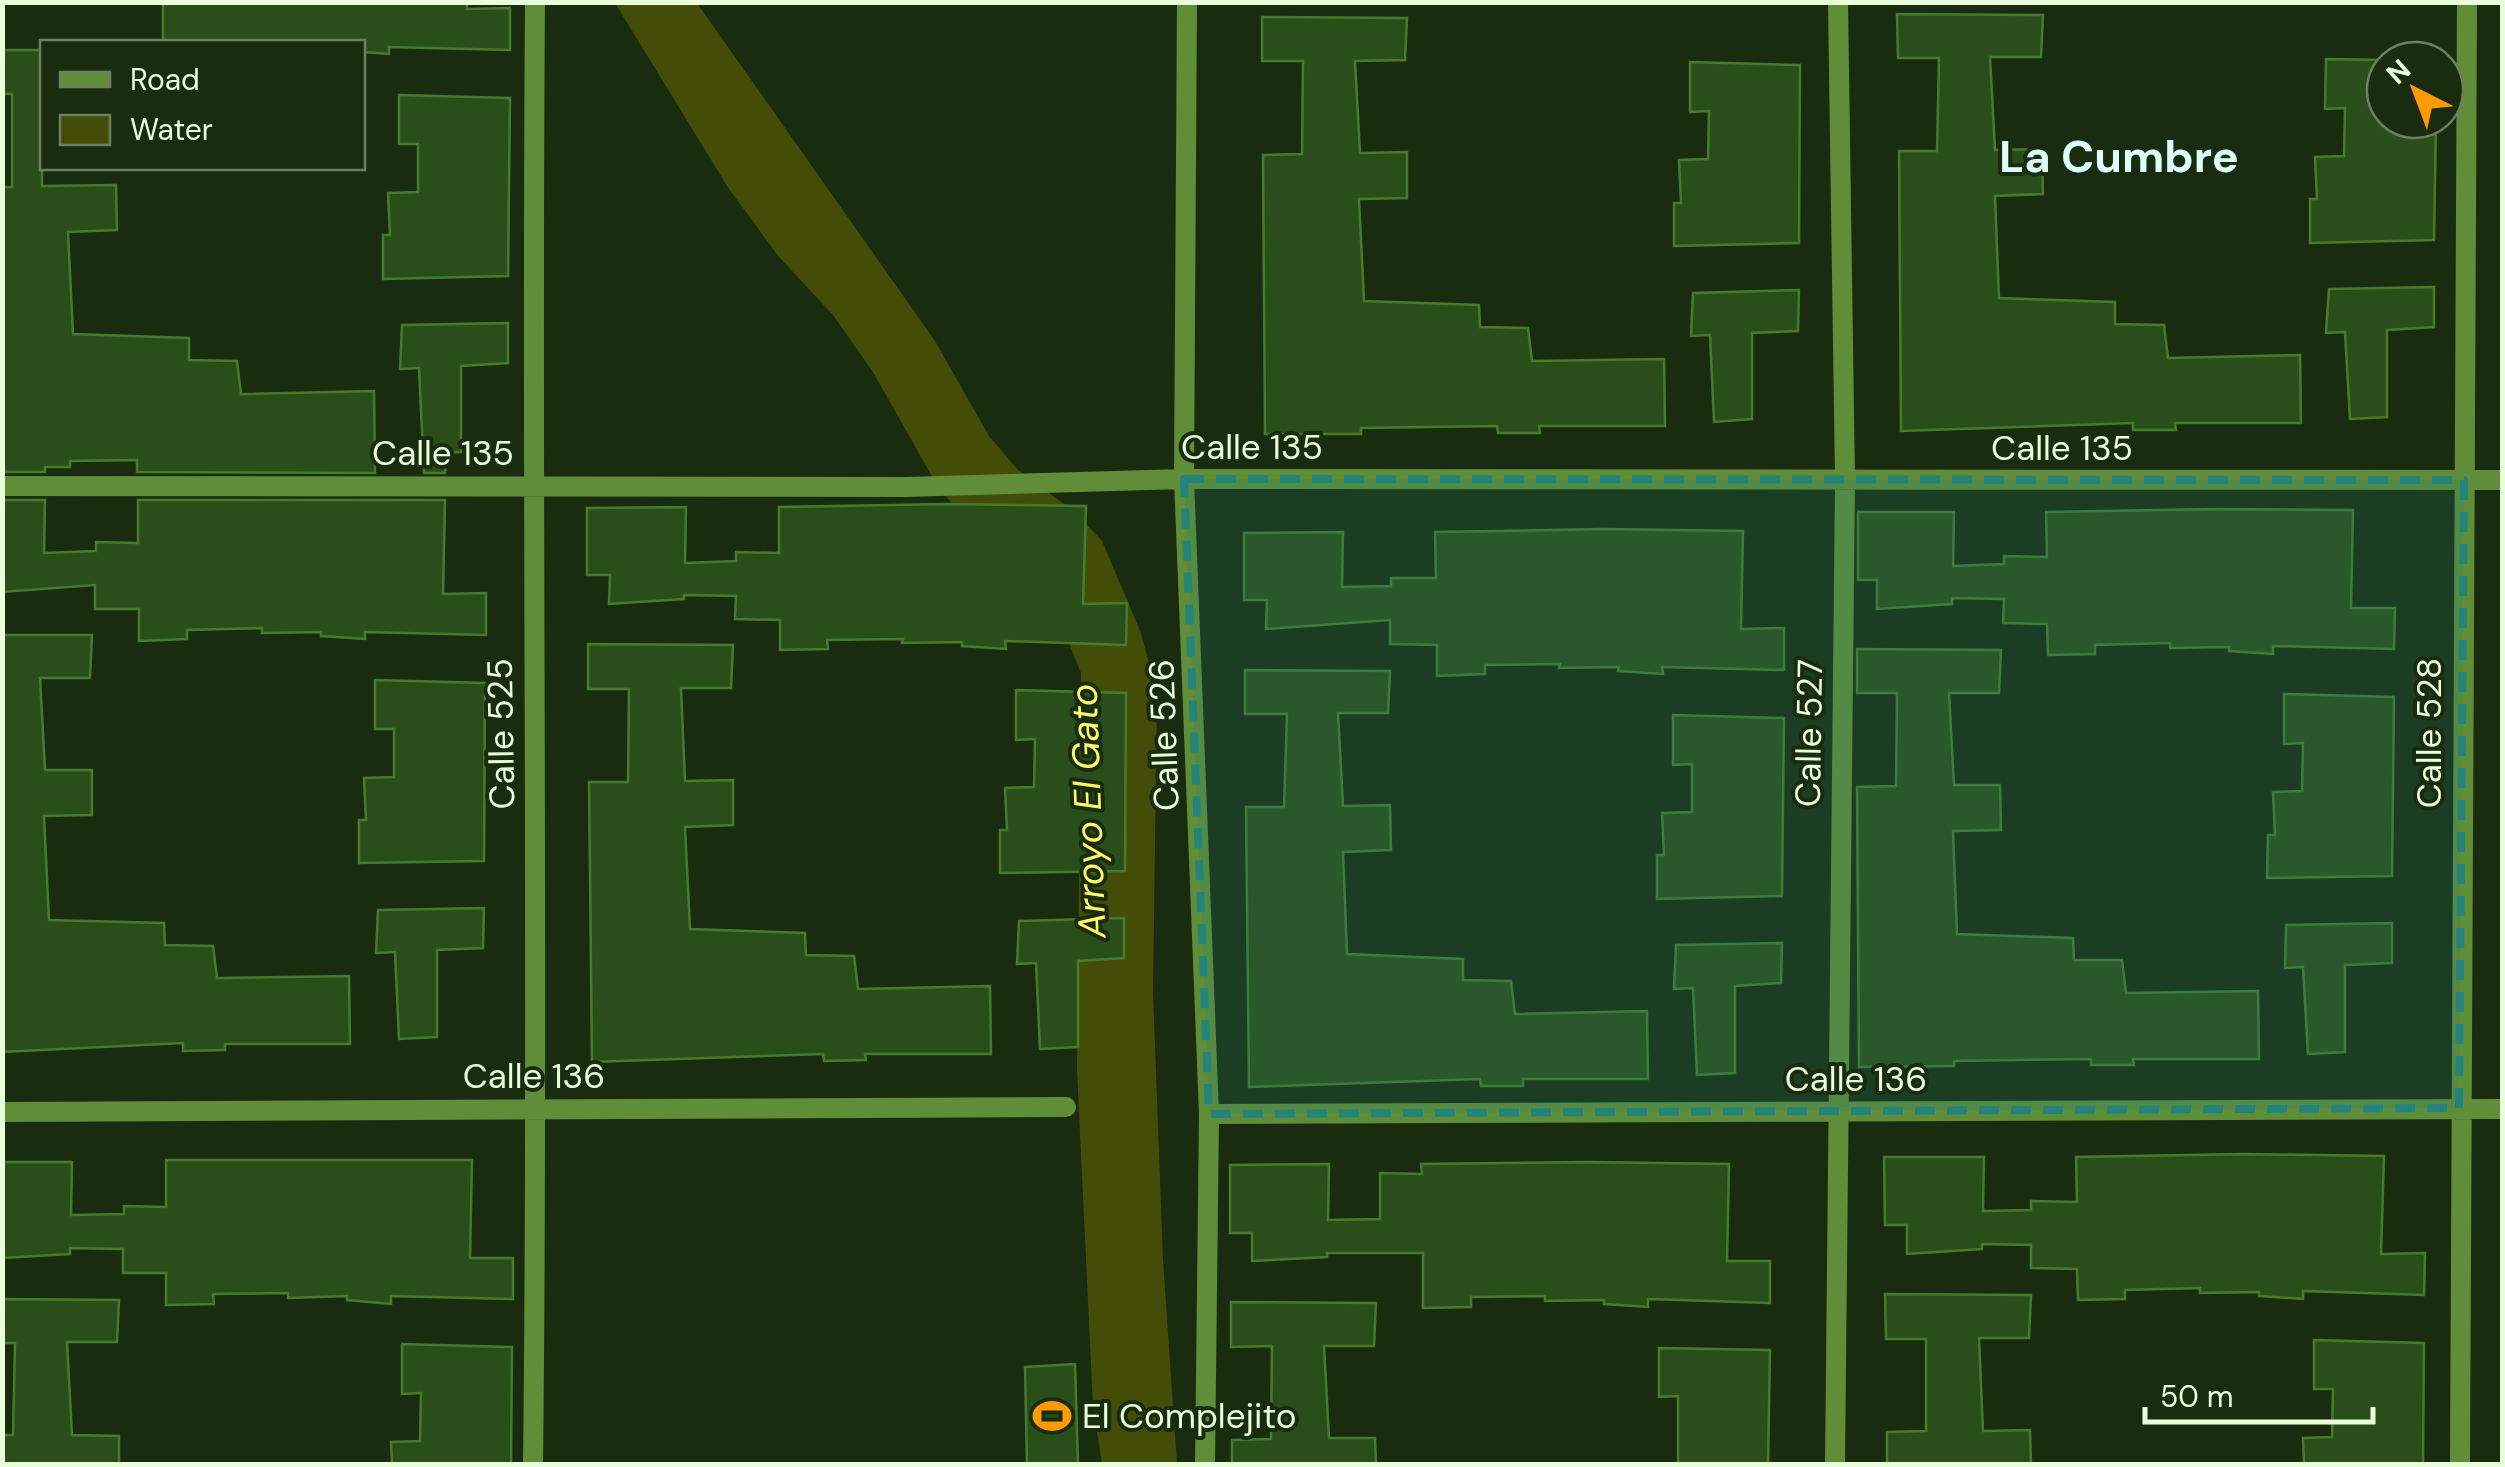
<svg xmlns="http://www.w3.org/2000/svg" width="2505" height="1467" font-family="'DM Sans',sans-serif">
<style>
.water{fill:#444d07}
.building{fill:#2a4e1a;stroke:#447c2b;stroke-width:2.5}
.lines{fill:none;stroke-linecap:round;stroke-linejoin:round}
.street{stroke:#608e38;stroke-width:20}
.marked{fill:#258479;fill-opacity:0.2;stroke:#258479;stroke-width:8;stroke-dasharray:20 12;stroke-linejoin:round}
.labels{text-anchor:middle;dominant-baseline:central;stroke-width:8;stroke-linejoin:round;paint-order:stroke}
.street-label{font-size:35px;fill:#e9ffdb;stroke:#192c0f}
.poi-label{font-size:35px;fill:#e9ffdb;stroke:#192c0f;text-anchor:start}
.water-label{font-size:38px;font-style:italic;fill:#fff969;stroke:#192c0f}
.district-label{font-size:45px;font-weight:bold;fill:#ddfffa;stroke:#192c0f}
</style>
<rect width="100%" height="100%" fill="#192c0f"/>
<path class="water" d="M 615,3 L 697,3 L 935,341 L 989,436 L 1018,470 L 1076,513 L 1102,541 L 1141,633 L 1157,694 L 1153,992 L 1163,1260 L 1177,1464 L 1102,1464 L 1093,1406 L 1077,1070 L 1081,673 L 1067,638 L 938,487 L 873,372 L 833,315 L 779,257 L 729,189 Z"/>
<path class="building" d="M 163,2 L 467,2 L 467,9 L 510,8 L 510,50 L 389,47 L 389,54 L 362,52 L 362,42 L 163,42 Z
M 1897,14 L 2043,15 L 2041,57 L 1990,57 L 1995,150 L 2042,149 L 2043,194 L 1995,196 L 1999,298 L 2115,302 L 2115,324 L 2164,325 L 2168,358 L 2300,355 L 2301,423 L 2175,423 L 2176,430 L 2133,430 L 2133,423 L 1901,431 L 1899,151 L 1937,151 L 1939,58 L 1898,58 Z
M 1262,17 L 1407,18 L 1405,60 L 1355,61 L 1360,153 L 1407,152 L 1407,198 L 1359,199 L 1364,301 L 1479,305 L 1480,327 L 1528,328 L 1532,361 L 1664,359 L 1665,426 L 1539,426 L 1540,433 L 1498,433 L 1497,426 L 1361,428 L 1361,434 L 1265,434 L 1263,155 L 1302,154 L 1303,61 L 1262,61 Z
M 2,50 L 42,50 L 42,186 L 116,185 L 117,230 L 68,232 L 73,334 L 189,338 L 189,360 L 237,361 L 241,394 L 374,391 L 375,473 L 137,472 L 137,460 L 70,461 L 70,467 L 45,467 L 45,472 L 3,472 L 2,187 L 12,187 L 12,94 L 2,94 Z
M 2326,59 L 2385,60 L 2385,120 L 2436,120 L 2434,240 L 2310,243 L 2310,199 L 2317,199 L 2315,157 L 2344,156 L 2345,108 L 2325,109 Z
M 1690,62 L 1800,65 L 1799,243 L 1674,246 L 1674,203 L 1681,203 L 1679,160 L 1708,159 L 1709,111 L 1690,112 Z
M 399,95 L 510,98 L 508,276 L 383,279 L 383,235 L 390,235 L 388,193 L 418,192 L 418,144 L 399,144 Z
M 2434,287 L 2434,327 L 2387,330 L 2387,417 L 2350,419 L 2345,332 L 2326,333 L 2329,289 Z
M 1799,290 L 1798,331 L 1752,333 L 1752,419 L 1714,422 L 1710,335 L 1691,336 L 1693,293 Z
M 508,323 L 508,363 L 461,366 L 461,452 L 446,453 L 445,473 L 424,473 L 419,368 L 400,369 L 402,325 Z
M 3,500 L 45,500 L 44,553 L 96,551 L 96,542 L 138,543 L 138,500 L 445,500 L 443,594 L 486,593 L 486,635 L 365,632 L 365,639 L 321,636 L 321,632 L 262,633 L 262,628 L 187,630 L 187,639 L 139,641 L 139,609 L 95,609 L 95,585 L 2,592 Z
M 947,504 L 1086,506 L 1083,604 L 1127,603 L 1126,645 L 1005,641 L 1006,649 L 962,646 L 962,642 L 902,643 L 903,639 L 827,640 L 828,649 L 780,650 L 780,620 L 735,619 L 736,596 L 684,595 L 684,599 L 609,604 L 610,575 L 587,575 L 587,508 L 686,507 L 685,563 L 736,561 L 736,552 L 779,553 L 779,507 Z
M 2214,509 L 2353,510 L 2351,608 L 2395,608 L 2394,649 L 2273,646 L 2273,654 L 2229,651 L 2229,647 L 2170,648 L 2170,643 L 2095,645 L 2095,654 L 2048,655 L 2047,624 L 2003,623 L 2004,599 L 1952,598 L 1952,604 L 1877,609 L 1877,580 L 1858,580 L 1858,512 L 1954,512 L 1953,566 L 2004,564 L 2004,556 L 2047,557 L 2046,512 Z
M 1604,529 L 1743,531 L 1741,629 L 1784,628 L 1784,670 L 1662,667 L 1663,674 L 1618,671 L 1619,667 L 1559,668 L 1560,664 L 1485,665 L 1485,674 L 1437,676 L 1437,645 L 1390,644 L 1390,620 L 1266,629 L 1267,600 L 1244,600 L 1244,533 L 1343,532 L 1342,587 L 1391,586 L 1391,578 L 1436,578 L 1435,532 Z
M 2,635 L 92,635 L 90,678 L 40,678 L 45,770 L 92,770 L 92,815 L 44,816 L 49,920 L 164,923 L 165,945 L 213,946 L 217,978 L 349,976 L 350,1044 L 225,1044 L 225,1050 L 183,1051 L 183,1043 L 2,1052 Z
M 588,644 L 733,645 L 731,688 L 681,688 L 685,781 L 733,780 L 733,825 L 685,827 L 690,929 L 805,933 L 806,955 L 854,956 L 858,989 L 990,986 L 991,1054 L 865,1054 L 866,1060 L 824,1061 L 823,1054 L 592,1062 L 589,782 L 628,782 L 629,689 L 588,689 Z
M 1857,649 L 2001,650 L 1999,693 L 1949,693 L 1954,785 L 2000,785 L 2001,830 L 1953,831 L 1957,934 L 2073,938 L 2074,960 L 2122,960 L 2126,993 L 2258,991 L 2259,1059 L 2133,1059 L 2134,1065 L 2091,1065 L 2091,1059 L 1954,1061 L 1954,1066 L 1859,1067 L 1857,787 L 1896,786 L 1897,693 L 1857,693 Z
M 1245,670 L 1390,671 L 1388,713 L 1338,713 L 1343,806 L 1390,805 L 1391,850 L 1343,852 L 1347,954 L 1463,959 L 1463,980 L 1511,981 L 1515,1014 L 1647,1011 L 1648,1079 L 1523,1079 L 1523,1086 L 1481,1086 L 1480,1079 L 1249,1087 L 1246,807 L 1284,807 L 1287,714 L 1245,714 Z
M 375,680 L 485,683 L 484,861 L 359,863 L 359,820 L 366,820 L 364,778 L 394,777 L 394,729 L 375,729 Z
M 1016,690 L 1126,693 L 1125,871 L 1000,873 L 1000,830 L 1007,830 L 1005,788 L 1034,787 L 1035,739 L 1016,740 Z
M 2284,694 L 2394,697 L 2392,876 L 2267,878 L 2268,835 L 2275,835 L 2273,792 L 2302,791 L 2303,743 L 2284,744 Z
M 1673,715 L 1784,718 L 1782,896 L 1657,899 L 1657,855 L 1664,855 L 1662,813 L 1692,812 L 1692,764 L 1673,765 Z
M 484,908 L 483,948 L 437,950 L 437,1037 L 399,1039 L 395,952 L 376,953 L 378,910 Z
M 1124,918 L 1124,958 L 1078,961 L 1078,1047 L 1040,1049 L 1036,963 L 1017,964 L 1019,921 Z
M 2392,923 L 2392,963 L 2345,965 L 2345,1052 L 2308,1054 L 2303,967 L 2285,968 L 2286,925 Z
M 1782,943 L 1781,983 L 1735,986 L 1735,1073 L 1697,1075 L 1693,988 L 1674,989 L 1676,945 Z
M 2244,1154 L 2384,1156 L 2381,1254 L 2425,1253 L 2424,1295 L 2303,1291 L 2303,1299 L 2259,1296 L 2259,1292 L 2200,1293 L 2200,1288 L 2125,1290 L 2125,1299 L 2078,1300 L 2077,1269 L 2031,1268 L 2031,1245 L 1982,1244 L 1982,1249 L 1907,1254 L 1907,1225 L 1885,1225 L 1884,1157 L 1984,1157 L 1983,1211 L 2031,1210 L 2031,1201 L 2077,1202 L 2076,1157 Z
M 166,1160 L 472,1160 L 470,1258 L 513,1258 L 513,1299 L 391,1296 L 391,1304 L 347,1300 L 347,1296 L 288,1298 L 288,1293 L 213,1294 L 214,1304 L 166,1305 L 166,1273 L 123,1273 L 123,1249 L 70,1248 L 70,1254 L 2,1258 L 2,1162 L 72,1162 L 71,1215 L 124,1214 L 124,1206 L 166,1207 Z
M 1589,1162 L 1729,1164 L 1727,1261 L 1770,1261 L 1770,1303 L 1648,1299 L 1648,1307 L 1604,1304 L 1604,1300 L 1545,1301 L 1545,1296 L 1471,1297 L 1471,1307 L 1423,1308 L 1423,1253 L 1327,1253 L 1327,1257 L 1252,1261 L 1252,1233 L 1230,1233 L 1230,1165 L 1329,1164 L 1328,1220 L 1380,1219 L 1380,1173 L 1422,1174 L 1421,1164 Z
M 1885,1294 L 2031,1295 L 2029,1338 L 1979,1338 L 1983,1431 L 2030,1430 L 2031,1464 L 1887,1464 L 1887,1432 L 1926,1431 L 1926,1339 L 1886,1339 Z
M 2,1299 L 119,1300 L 117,1342 L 67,1342 L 72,1435 L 119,1436 L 119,1464 L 2,1464 L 2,1435 L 13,1435 L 15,1343 L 2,1343 Z
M 1231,1302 L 1376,1303 L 1374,1346 L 1324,1346 L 1329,1438 L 1375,1438 L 1376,1464 L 1232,1464 L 1232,1440 L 1271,1439 L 1272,1346 L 1231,1347 Z
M 2314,1340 L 2424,1343 L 2423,1464 L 2304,1464 L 2303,1438 L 2332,1437 L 2333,1389 L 2314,1389 Z
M 402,1344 L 512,1347 L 511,1464 L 392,1464 L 391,1442 L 420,1441 L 421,1393 L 402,1394 Z
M 1659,1348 L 1770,1350 L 1768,1464 L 1678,1464 L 1678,1396 L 1659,1397 Z
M 1075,1364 L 1078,1464 L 1027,1464 L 1025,1367 Z"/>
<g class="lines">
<path class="street" d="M 1187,2 L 1184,479 L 1209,1114 L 1205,1464
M 2,486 L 905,487 L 1184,479 L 2502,480
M 2,1112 L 1066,1107
M 1209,1114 L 2502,1109
M 533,1464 C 539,977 531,490 535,2
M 1835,1464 L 1845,480 L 1838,2
M 2460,1464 L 2467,2"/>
</g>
<path class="marked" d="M 1184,479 L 2464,480 L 2459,1108 L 1209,1114 Z"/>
<defs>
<g id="stadium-bare" transform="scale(3)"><path d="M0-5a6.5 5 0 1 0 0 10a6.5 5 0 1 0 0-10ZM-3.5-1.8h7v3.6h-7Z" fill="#ff9a07" stroke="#192c0f" stroke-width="2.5" paint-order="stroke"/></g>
</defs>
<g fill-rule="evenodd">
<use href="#stadium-bare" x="1052" y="1416"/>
</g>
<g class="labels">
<g class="street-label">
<text x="1252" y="447">Calle 135</text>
<text x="2062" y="448">Calle 135</text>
<text x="443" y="453">Calle 135</text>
<text transform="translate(1809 733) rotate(-89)">Calle 527</text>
<text transform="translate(2429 733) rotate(-90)">Calle 528</text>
<text transform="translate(501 734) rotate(-91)">Calle 525</text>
<text transform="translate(1164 735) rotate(-92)">Calle 526</text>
<text x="534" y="1076">Calle 136</text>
<text x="1856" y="1079">Calle 136</text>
</g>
<g class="poi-label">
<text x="1082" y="1416">El Complejito</text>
</g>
<g class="water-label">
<text transform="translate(1088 811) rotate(-92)">Arroyo El Gato</text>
</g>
<g class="district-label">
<text x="2119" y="156">La Cumbre</text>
</g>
</g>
<rect width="2505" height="1467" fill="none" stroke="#e9ffdb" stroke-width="10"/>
<rect x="40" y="40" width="325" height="130" fill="#192c0f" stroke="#6c8061" stroke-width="2.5"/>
<rect x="60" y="72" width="50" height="15" fill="#608e38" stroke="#6c8061" stroke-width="2.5"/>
<text x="130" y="90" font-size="30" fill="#e9ffdb">Road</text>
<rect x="60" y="115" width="50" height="30" fill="#444d07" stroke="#6c8061" stroke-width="2.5"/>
<text x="130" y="140" font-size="30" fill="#e9ffdb">Water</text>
<g transform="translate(2415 90) rotate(318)"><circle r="48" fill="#192c0f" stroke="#6c8061" stroke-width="2.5"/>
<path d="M0-8L18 38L0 25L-18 38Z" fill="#ff9a07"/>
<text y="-15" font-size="28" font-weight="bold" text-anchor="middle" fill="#e9ffdb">N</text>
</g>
<path d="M2145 1407v15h228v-15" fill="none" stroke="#e9ffdb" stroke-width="5"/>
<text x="2160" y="1407" font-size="30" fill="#e9ffdb" stroke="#192c0f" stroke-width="8" paint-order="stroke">50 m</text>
</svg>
